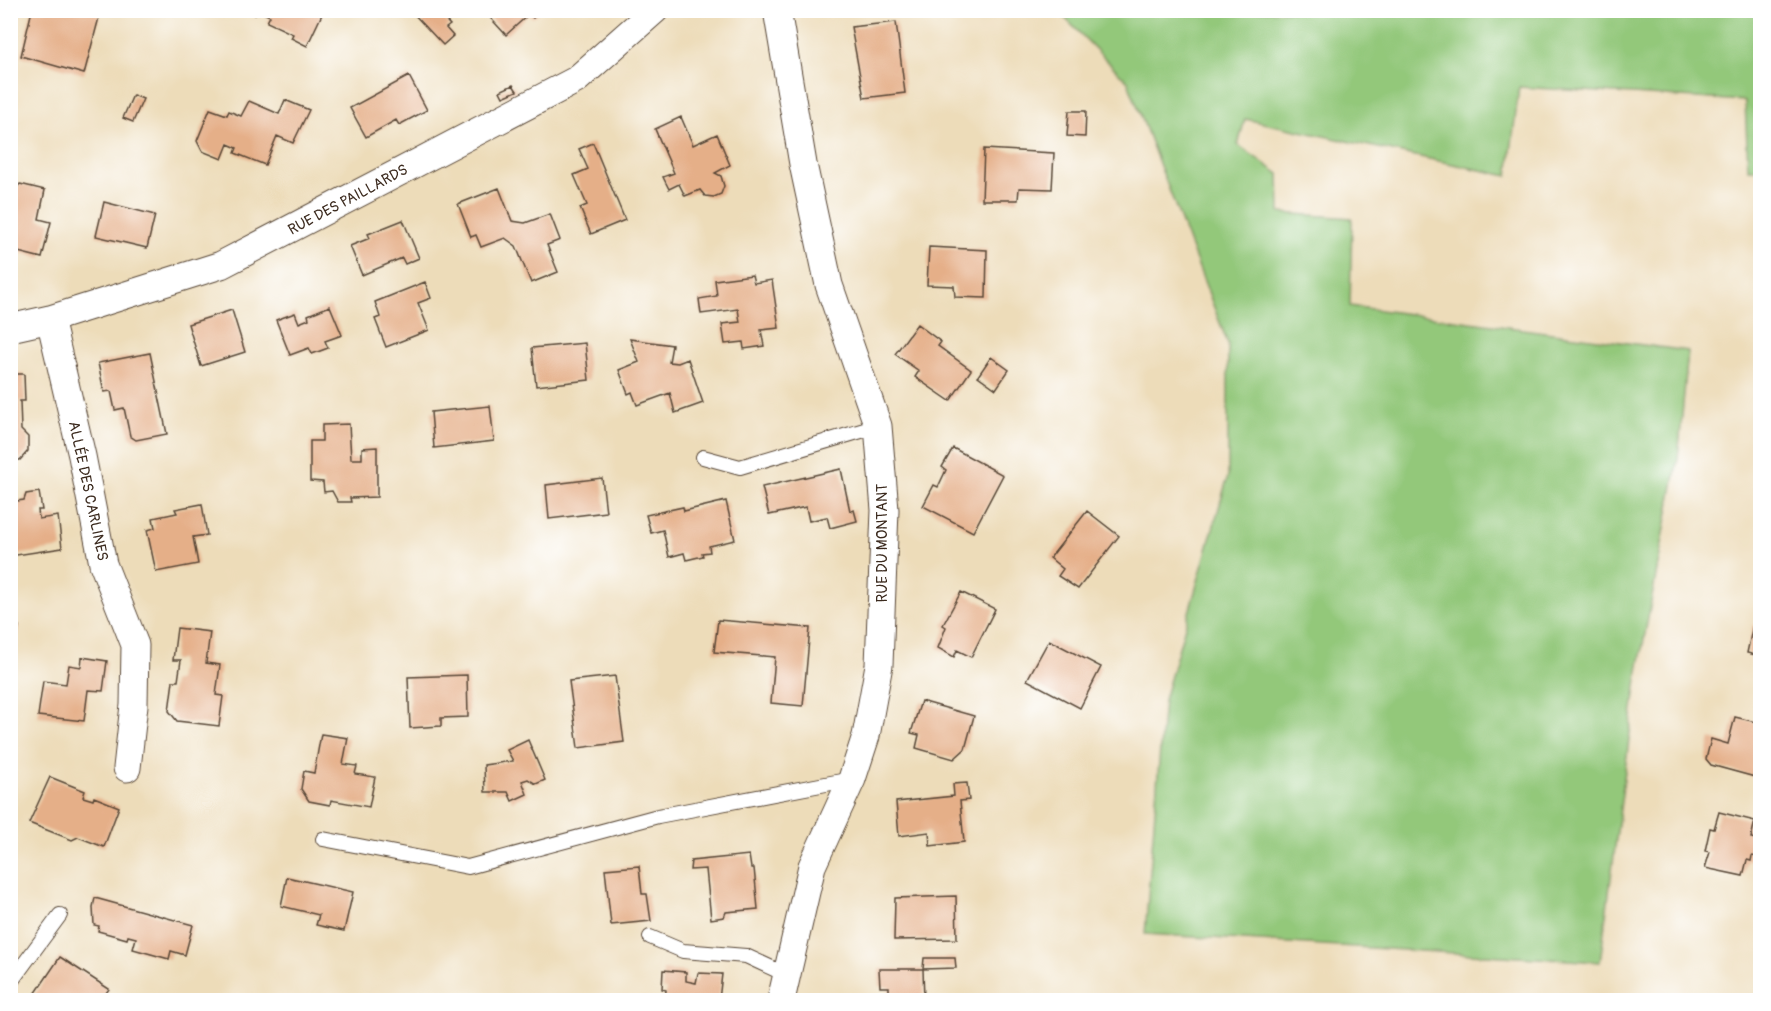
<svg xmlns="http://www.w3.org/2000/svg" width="1771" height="1011" font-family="Pangolin,sans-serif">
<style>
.green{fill:#93c87a;stroke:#67794c;stroke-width:1.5}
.building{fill:#e5af88}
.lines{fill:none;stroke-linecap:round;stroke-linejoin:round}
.lane-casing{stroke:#564535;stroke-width:16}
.street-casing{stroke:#564535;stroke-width:29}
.lane{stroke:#fff;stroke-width:14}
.street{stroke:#fff;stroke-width:27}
.labels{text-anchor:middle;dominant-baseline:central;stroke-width:4.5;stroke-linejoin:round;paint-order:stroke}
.street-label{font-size:15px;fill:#3b2a1e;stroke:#fff}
</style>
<rect width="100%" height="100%" fill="#fff"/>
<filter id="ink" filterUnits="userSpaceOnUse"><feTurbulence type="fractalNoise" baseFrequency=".0167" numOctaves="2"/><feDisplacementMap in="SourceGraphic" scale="12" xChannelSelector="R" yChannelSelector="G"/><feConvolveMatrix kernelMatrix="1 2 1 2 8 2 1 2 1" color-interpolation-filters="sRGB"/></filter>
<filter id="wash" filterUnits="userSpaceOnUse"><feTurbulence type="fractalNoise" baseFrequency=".008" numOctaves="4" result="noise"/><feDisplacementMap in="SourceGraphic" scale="24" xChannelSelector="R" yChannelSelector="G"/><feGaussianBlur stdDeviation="1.35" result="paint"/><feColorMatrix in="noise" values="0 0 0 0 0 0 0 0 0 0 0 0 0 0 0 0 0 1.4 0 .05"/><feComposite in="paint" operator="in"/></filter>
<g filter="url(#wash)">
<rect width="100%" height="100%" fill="#eddcb9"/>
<path class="green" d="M 1058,11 L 1760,11 L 1760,169 L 1748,169 L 1745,101 L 1519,87 L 1508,176 L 1245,119 L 1238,145 L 1279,174 L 1280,213 L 1352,218 L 1350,306 L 1688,351 L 1678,459 L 1638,671 L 1600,962 L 1145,934 L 1164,700 L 1228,476 L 1228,344 L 1128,82 Z"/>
<g id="blocks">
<path class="building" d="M 32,10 L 101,10 L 84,74 L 21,56 Z
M 253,10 L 324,10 L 307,46 L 291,38 L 293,34 L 267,22 L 270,16 L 261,12 L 255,15 Z
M 410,10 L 436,10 L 450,25 L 446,28 L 453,36 L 443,45 Z
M 483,10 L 541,10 L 533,18 L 529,14 L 506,35 Z
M 896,22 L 905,93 L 864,98 L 851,27 Z
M 409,76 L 427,110 L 399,125 L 396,120 L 366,137 L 350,108 Z
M 513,85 L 517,91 L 503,97 L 500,91 Z
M 133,95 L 143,99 L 133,122 L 123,118 Z
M 285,100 L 309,110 L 293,143 L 277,136 L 265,165 L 235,153 L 237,148 L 228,144 L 222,159 L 202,151 L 197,141 L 210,109 L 227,115 L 229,111 L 241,116 L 249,101 L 279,114 Z
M 1069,111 L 1086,111 L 1085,137 L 1067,136 Z
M 681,117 L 693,145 L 717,134 L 730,165 L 715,173 L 721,176 L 724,186 L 721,194 L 714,197 L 705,196 L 700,190 L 685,196 L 679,184 L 669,189 L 663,177 L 674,173 L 655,129 Z
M 593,143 L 625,220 L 591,234 L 580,208 L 587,205 L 574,175 L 588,169 L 579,149 Z
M 984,149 L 1054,153 L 1052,189 L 1019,188 L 1018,200 L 982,200 Z
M 20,184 L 45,190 L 39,219 L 51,222 L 42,258 L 10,250 L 10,187 L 16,188 Z
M 499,188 L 512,221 L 525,223 L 550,214 L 560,240 L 547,245 L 558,272 L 531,283 L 516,246 L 505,238 L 481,247 L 476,235 L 471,237 L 458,204 Z
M 104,202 L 155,215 L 147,248 L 96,236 Z
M 403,220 L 419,258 L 405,264 L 402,258 L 362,275 L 350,246 L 370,238 L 368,234 Z
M 929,247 L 987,250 L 986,298 L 955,297 L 954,286 L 927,285 Z
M 752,275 L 754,283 L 772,280 L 779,328 L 761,330 L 764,346 L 744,349 L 743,342 L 725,344 L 722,324 L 740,322 L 738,309 L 701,314 L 699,299 L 717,296 L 715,280 Z
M 425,282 L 431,298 L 418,303 L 429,330 L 386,347 L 375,319 L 380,317 L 375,302 Z
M 330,306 L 342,335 L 325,341 L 328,348 L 312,354 L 309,348 L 290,355 L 276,320 L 295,313 L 299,323 L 309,319 L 308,315 Z
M 232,310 L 245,352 L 201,366 L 188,324 Z
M 917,324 L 941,342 L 938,346 L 971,370 L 950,401 L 915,377 L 919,371 L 895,354 Z
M 630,339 L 672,345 L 669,362 L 678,363 L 688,359 L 703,403 L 675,413 L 670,393 L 637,405 L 632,392 L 628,394 L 619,370 L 639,362 Z
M 585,343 L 589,380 L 536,386 L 532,348 Z
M 150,353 L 167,434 L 136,440 L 130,436 L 124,408 L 115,410 L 111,391 L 104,392 L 98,363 Z
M 991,357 L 1009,370 L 996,389 L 978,376 Z
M 10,374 L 24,374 L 25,401 L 20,401 L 21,430 L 28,437 L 28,451 L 20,460 L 10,460 Z
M 490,406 L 494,441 L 434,448 L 431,412 Z
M 349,424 L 351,459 L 362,459 L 362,448 L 377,447 L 377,497 L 350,498 L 351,502 L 338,502 L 332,491 L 324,492 L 323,482 L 310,481 L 310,441 L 322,441 L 322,425 Z
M 953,448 L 1003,475 L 973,532 L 923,506 L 934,485 L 938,487 L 946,470 L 942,467 Z
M 841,469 L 850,511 L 854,510 L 857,521 L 830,528 L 827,517 L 809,521 L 806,507 L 769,515 L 762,487 Z
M 602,478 L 606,512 L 549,519 L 546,485 Z
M 39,492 L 42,510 L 38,510 L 39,519 L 58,516 L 62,548 L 10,556 L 10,502 L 24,500 L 26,494 Z
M 726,501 L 735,540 L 709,546 L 710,552 L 702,553 L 703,556 L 686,560 L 684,553 L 669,557 L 663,530 L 651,533 L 646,515 L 683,507 L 684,511 Z
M 202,504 L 207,535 L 193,537 L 198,564 L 156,572 L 147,530 L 155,528 L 153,518 L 177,513 L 175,509 Z
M 1087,511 L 1119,536 L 1078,589 L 1058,576 L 1063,569 L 1050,558 Z
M 961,592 L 995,609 L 971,657 L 957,650 L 954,657 L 938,648 L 946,627 L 943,625 Z
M 718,620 L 810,628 L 803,706 L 771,703 L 775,657 L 714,652 Z
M 10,623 L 19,626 L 11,659 L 10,659 Z
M 1753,625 L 1760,627 L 1760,656 L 1747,653 Z
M 177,628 L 210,632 L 206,663 L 220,665 L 216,695 L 223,696 L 219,726 L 177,721 L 169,711 L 173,681 L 178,681 L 181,660 L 173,660 Z
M 1049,640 L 1101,667 L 1080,708 L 1027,680 Z
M 82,657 L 107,661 L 103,691 L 88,690 L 84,721 L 38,716 L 43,681 L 66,684 L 69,665 L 81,667 Z
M 467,675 L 468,717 L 441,718 L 441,726 L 410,728 L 408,677 Z
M 615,676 L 624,742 L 578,748 L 569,681 Z
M 921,701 L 974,716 L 965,749 L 954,759 L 916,748 L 919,735 L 911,733 Z
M 1735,717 L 1760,723 L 1760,760 L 1755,777 L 1711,765 L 1706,759 L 1711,739 L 1728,744 Z
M 321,734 L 348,738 L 343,764 L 357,766 L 355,774 L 375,777 L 369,807 L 331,800 L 330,805 L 309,801 L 301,789 L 304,771 L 314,773 Z
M 528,740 L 545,780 L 536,784 L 528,779 L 522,781 L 527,794 L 512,801 L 508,792 L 485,792 L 484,765 L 513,761 L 507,750 Z
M 50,777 L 85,791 L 83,797 L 93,800 L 94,797 L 119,807 L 104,847 L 78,837 L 72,840 L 29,823 Z
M 967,783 L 969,800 L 960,801 L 964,842 L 930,846 L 929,832 L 899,836 L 896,802 L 954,796 L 953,784 Z
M 1719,812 L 1755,821 L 1751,838 L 1756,839 L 1755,844 L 1760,848 L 1758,857 L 1752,856 L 1751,861 L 1747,860 L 1743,876 L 1705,868 L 1710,852 L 1705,851 L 1710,828 L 1714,829 Z
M 749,855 L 751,868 L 754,868 L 758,909 L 726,912 L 724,917 L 711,919 L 706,869 L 690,870 L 691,861 Z
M 639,866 L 642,894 L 647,894 L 651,921 L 611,925 L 605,869 Z
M 287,877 L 353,892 L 344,931 L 316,925 L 319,915 L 281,906 Z
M 956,896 L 957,939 L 894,940 L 895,898 Z
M 95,898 L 193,925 L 185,955 L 171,951 L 169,959 L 133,949 L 136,938 L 128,936 L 127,939 L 98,931 L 99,926 L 94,925 L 93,907 Z
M 60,957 L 109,989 L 101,1000 L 31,1000 Z
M 924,958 L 955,958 L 956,968 L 923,969 Z
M 879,969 L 923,969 L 924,1000 L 889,1000 L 889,987 L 880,987 Z
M 663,970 L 686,972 L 686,981 L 696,983 L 698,973 L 722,974 L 719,1000 L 665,1000 L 666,990 L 662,989 Z"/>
</g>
</g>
<g filter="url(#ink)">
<use href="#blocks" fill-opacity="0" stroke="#564535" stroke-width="1.5"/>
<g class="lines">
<g class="lane-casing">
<path id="lane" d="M 703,457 L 740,467 L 878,426
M 323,839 L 468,867 L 658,816 L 852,779
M 650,937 L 683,951 L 746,956 L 787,975
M 10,983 L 60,915"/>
</g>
<g class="street-casing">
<path id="street" d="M 777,10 L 803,164 L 829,285 L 878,426 L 885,510 L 879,665 L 866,736 L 852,779 L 812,866 L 781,1000
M 50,319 L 82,456 L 103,564 L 135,645 L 134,705 L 127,768
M 10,328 L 50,319 L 221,265 L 576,80 L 655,10"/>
</g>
<use href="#lane" class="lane"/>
<use href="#street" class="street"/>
</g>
</g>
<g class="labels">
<g class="street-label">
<text transform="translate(348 200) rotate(-28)">RUE DES PAILLARDS</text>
<text transform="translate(88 491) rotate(78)">ALLÉE DES CARLINES</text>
<text transform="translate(882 543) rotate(-90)">RUE DU MONTANT</text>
</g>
</g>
<rect width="1771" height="1011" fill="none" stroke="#fff" stroke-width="36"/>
</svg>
